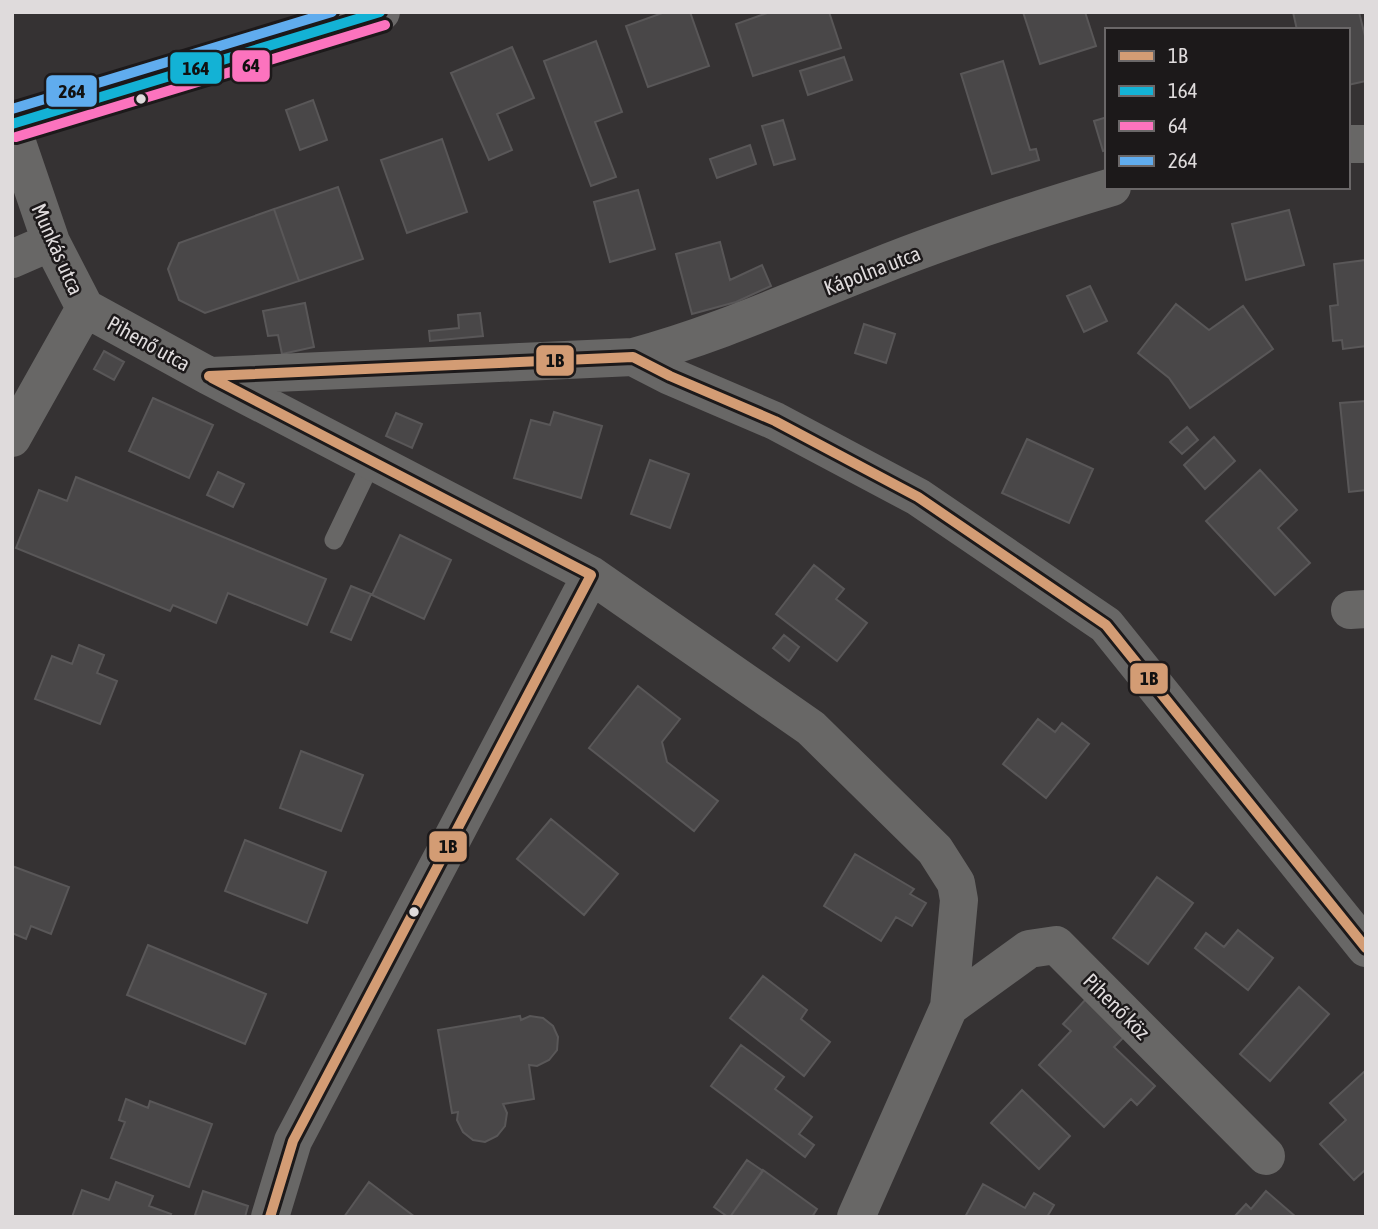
<svg xmlns="http://www.w3.org/2000/svg" width="1378" height="1229" font-family="'Asap Condensed',sans-serif">
<style>
.building{fill:#494748;stroke:#595758;stroke-width:2}
.lines{fill:none;stroke-linecap:round;stroke-linejoin:round}
.service{stroke:#686766;stroke-width:19}
.minor{stroke:#686766;stroke-width:38}
.secondary{stroke:#6b6969;stroke-width:38}
.bus-1-casing{stroke:#1c191a;stroke-width:16}
.bus-2-casing{stroke:#1c191a;stroke-width:16}
.bus-3-casing{stroke:#1c191a;stroke-width:16}
.bus-4-casing{stroke:#1c191a;stroke-width:16}
.bus-1{stroke:#d39c74;stroke-width:10}
.bus-2{stroke:#13b2d5;stroke-width:10}
.bus-3{stroke:#fc73be;stroke-width:10}
.bus-4{stroke:#60acee;stroke-width:10}
.bus-dot{fill:#dfdbdc;stroke:#1c191a;stroke-width:2.5}
.labels{text-anchor:middle;dominant-baseline:central;stroke-width:5;stroke-linejoin:round;paint-order:stroke}
.street-label{font-size:21px;fill:#dfdbdc;stroke:#1c191a}
.line-badge{stroke:#1c191a;stroke-width:2.5}
.pale-badge-label{font-size:19px;text-anchor:middle;font-weight:bold;fill:#111}
</style>
<rect width="100%" height="100%" fill="#353233"/>
<path class="building" d="M 665,12 L 690,12 L 709,66 L 648,87 L 626,26 Z
M 770,12 L 829,12 L 841,48 L 753,76 L 736,24 Z
M 1023,12 L 1085,12 L 1096,46 L 1040,64 Z
M 1293,12 L 1359,12 L 1366,40 L 1366,81 L 1348,85 L 1348,30 L 1297,30 Z
M 596,41 L 622,112 L 595,122 L 616,177 L 591,186 L 544,61 Z
M 512,47 L 534,98 L 497,114 L 512,150 L 489,160 L 451,73 Z
M 844,57 L 852,80 L 808,95 L 800,71 Z
M 1003,61 L 1030,150 L 1036,149 L 1039,160 L 992,174 L 961,74 Z
M 313,100 L 327,140 L 300,150 L 286,110 Z
M 1107,117 L 1107,150 L 1103,151 L 1094,121 Z
M 783,120 L 795,159 L 774,165 L 762,126 Z
M 442,139 L 467,212 L 407,233 L 381,160 Z
M 750,145 L 756,164 L 717,178 L 710,159 Z
M 338,187 L 363,259 L 299,281 L 274,209 Z
M 638,190 L 655,249 L 610,262 L 594,202 Z
M 274,209 L 299,281 L 205,313 L 179,300 L 168,269 L 179,243 Z
M 1289,210 L 1304,265 L 1246,280 L 1232,224 Z
M 720,242 L 730,280 L 762,265 L 771,286 L 736,302 L 692,314 L 676,254 Z
M 1366,260 L 1366,346 L 1343,349 L 1342,340 L 1333,341 L 1330,306 L 1338,305 L 1334,264 Z
M 1090,286 L 1107,321 L 1084,332 L 1067,296 Z
M 305,303 L 314,347 L 282,354 L 278,335 L 268,336 L 263,311 Z
M 1176,304 L 1209,330 L 1243,306 L 1273,349 L 1190,408 L 1169,378 L 1138,353 Z
M 480,313 L 483,336 L 430,341 L 429,331 L 459,328 L 458,315 Z
M 864,324 L 895,334 L 886,363 L 855,353 Z
M 104,351 L 124,362 L 114,380 L 94,369 Z
M 153,398 L 213,425 L 189,478 L 129,451 Z
M 1366,401 L 1366,490 L 1349,492 L 1340,403 Z
M 554,412 L 602,426 L 581,498 L 514,478 L 531,420 L 550,425 Z
M 396,413 L 422,424 L 412,448 L 386,436 Z
M 1187,427 L 1198,440 L 1182,454 L 1170,442 Z
M 1214,437 L 1235,461 L 1205,489 L 1184,465 Z
M 1027,439 L 1093,469 L 1069,523 L 1002,493 Z
M 650,460 L 689,474 L 670,528 L 631,514 Z
M 1260,470 L 1297,510 L 1278,528 L 1310,563 L 1275,595 L 1206,521 Z
M 218,472 L 244,484 L 233,507 L 207,495 Z
M 76,477 L 326,579 L 307,625 L 228,593 L 216,623 L 173,605 L 170,611 L 16,548 L 39,490 L 67,501 Z
M 400,535 L 451,560 L 424,619 L 372,595 Z
M 814,565 L 844,589 L 836,599 L 867,623 L 837,661 L 776,614 Z
M 351,586 L 371,594 L 351,640 L 331,632 Z
M 784,635 L 799,647 L 789,661 L 773,648 Z
M 79,645 L 104,655 L 97,673 L 117,681 L 100,724 L 35,699 L 52,656 L 72,664 Z
M 638,686 L 680,719 L 662,742 L 667,762 L 718,801 L 694,831 L 589,748 Z
M 1038,719 L 1055,732 L 1062,723 L 1089,744 L 1046,798 L 1003,764 Z
M 301,751 L 363,775 L 341,831 L 280,808 Z
M 551,819 L 618,874 L 584,915 L 517,859 Z
M 245,840 L 326,872 L 307,923 L 225,891 Z
M 855,854 L 914,889 L 910,894 L 926,903 L 912,926 L 896,917 L 881,941 L 824,906 Z
M 12,866 L 69,887 L 51,934 L 31,926 L 26,939 L 12,933 Z
M 1157,877 L 1193,903 L 1148,964 L 1113,938 Z
M 1238,930 L 1273,958 L 1248,990 L 1195,948 L 1206,933 L 1224,947 Z
M 148,945 L 266,994 L 245,1044 L 127,995 Z
M 763,976 L 807,1010 L 801,1019 L 830,1042 L 804,1076 L 730,1018 Z
M 1299,987 L 1329,1014 L 1270,1081 L 1240,1054 Z
M 1087,998 L 1126,1035 L 1114,1047 L 1155,1086 L 1137,1105 L 1131,1099 L 1104,1127 L 1039,1065 L 1071,1031 L 1063,1024 Z
M 520,1016 L 521,1020 L 530,1016 L 543,1018 L 553,1026 L 558,1037 L 557,1050 L 549,1060 L 537,1066 L 529,1065 L 534,1099 L 503,1104 L 507,1113 L 505,1126 L 497,1136 L 485,1142 L 473,1140 L 463,1132 L 457,1120 L 458,1112 L 452,1113 L 438,1030 Z
M 741,1045 L 784,1077 L 775,1089 L 812,1117 L 799,1134 L 814,1145 L 805,1157 L 711,1086 Z
M 1366,1070 L 1366,1169 L 1354,1180 L 1320,1144 L 1346,1120 L 1330,1103 Z
M 1022,1090 L 1070,1136 L 1039,1169 L 991,1123 Z
M 126,1099 L 148,1108 L 150,1101 L 212,1124 L 189,1187 L 111,1158 L 125,1122 L 119,1120 Z
M 747,1160 L 763,1171 L 730,1217 L 728,1217 L 714,1207 Z
M 763,1170 L 817,1209 L 812,1217 L 730,1217 Z
M 116,1182 L 153,1196 L 149,1206 L 171,1214 L 169,1217 L 72,1217 L 82,1190 L 109,1200 Z
M 369,1182 L 415,1217 L 344,1217 Z
M 983,1184 L 1025,1208 L 1034,1193 L 1054,1205 L 1047,1217 L 965,1217 Z
M 203,1191 L 248,1206 L 245,1217 L 202,1217 L 195,1215 Z
M 1266,1191 L 1296,1217 L 1234,1217 L 1246,1204 L 1251,1209 Z"/>
<g class="lines">
<path class="service" d="M 334,540 L 372,461"/>
<path class="minor" d="M 12,128 L 51,242 L 85,308
M 1348,144 L 1366,144
M 12,259 L 51,242
M 85,308 L 209,376 L 591,575 L 811,728 L 935,850 L 956,883 L 959,900 L 949,1007 L 856,1217
M 633,357 C 716,335 794,299 874,268 C 951,237 1032,211 1112,187
M 211,376 L 633,357 L 670,376 L 775,421 L 918,497 L 1106,625 L 1366,948
M 12,438 L 85,308
M 1350,610 L 1366,609
M 949,1007 L 1029,949 L 1056,945 L 1266,1156
M 270,1217 L 293,1141 L 591,575"/>
<path class="secondary" d="M 12,124 L 381,12"/>
<g class="bus-1-casing">
<path id="bus-1" d="M 209,376 L 633,357 L 670,376 L 775,421 L 918,497 L 1106,625 L 1366,948
M 212,378 L 591,575
M 270,1217 L 293,1141 L 591,575"/>
</g>
<g class="bus-2-casing">
<path id="bus-2" d="M 12,124 L 380,12"/>
</g>
<g class="bus-3-casing">
<path id="bus-3" d="M 16,137 L 385,25"/>
</g>
<g class="bus-4-casing">
<path id="bus-4" d="M 12,109 L 332,12"/>
</g>
<use href="#bus-1" class="bus-1"/>
<use href="#bus-2" class="bus-2"/>
<use href="#bus-3" class="bus-3"/>
<use href="#bus-4" class="bus-4"/>
</g>
<g class="bus-dot">
<circle cx="141" cy="99" r="6"/>
<circle cx="414" cy="912" r="6"/>
</g>
<g class="labels">
<g class="street-label">
<text transform="translate(58 249) rotate(66)">Munkás utca</text>
<text transform="translate(872 270) rotate(-21)">Kápolna utca</text>
<text transform="translate(149 343) rotate(29)">Pihenő utca</text>
<text transform="translate(1117 1006) rotate(45)">Pihenő köz</text>
</g>
</g>
<g class="line-badge">
<rect x="231" y="49" width="40" height="34" rx="7" fill="#fc73be"/>
<rect x="169" y="51" width="54" height="34" rx="7" fill="#13b2d5"/>
<rect x="45" y="74" width="53" height="34" rx="7" fill="#60acee"/>
<rect x="535" y="344" width="40" height="33" rx="7" fill="#d39c74"/>
<rect x="1129" y="662" width="40" height="33" rx="7" fill="#d39c74"/>
<rect x="428" y="830" width="40" height="33" rx="7" fill="#d39c74"/>
</g>
<g class="pale-badge-label">
<text x="251" y="72">64</text>
<text x="196" y="75">164</text>
<text x="72" y="98">264</text>
<text x="555" y="367">1B</text>
<text x="1149" y="685">1B</text>
<text x="448" y="853">1B</text>
</g>
<rect width="1378" height="1229" fill="none" stroke="#dfdbdc" stroke-width="28"/>
<rect x="1105" y="28" width="245" height="161" fill="#1c191a" stroke="#6a6768" stroke-width="2"/>
<rect x="1119" y="51" width="35" height="10" fill="#d39c74" stroke="#6a6768" stroke-width="2"/>
<text x="1168" y="63" font-size="21" fill="#dfdbdc">1B</text>
<rect x="1119" y="86" width="35" height="10" fill="#13b2d5" stroke="#6a6768" stroke-width="2"/>
<text x="1168" y="98" font-size="21" fill="#dfdbdc">164</text>
<rect x="1119" y="121" width="35" height="10" fill="#fc73be" stroke="#6a6768" stroke-width="2"/>
<text x="1168" y="133" font-size="21" fill="#dfdbdc">64</text>
<rect x="1119" y="156" width="35" height="10" fill="#60acee" stroke="#6a6768" stroke-width="2"/>
<text x="1168" y="168" font-size="21" fill="#dfdbdc">264</text>
</svg>
